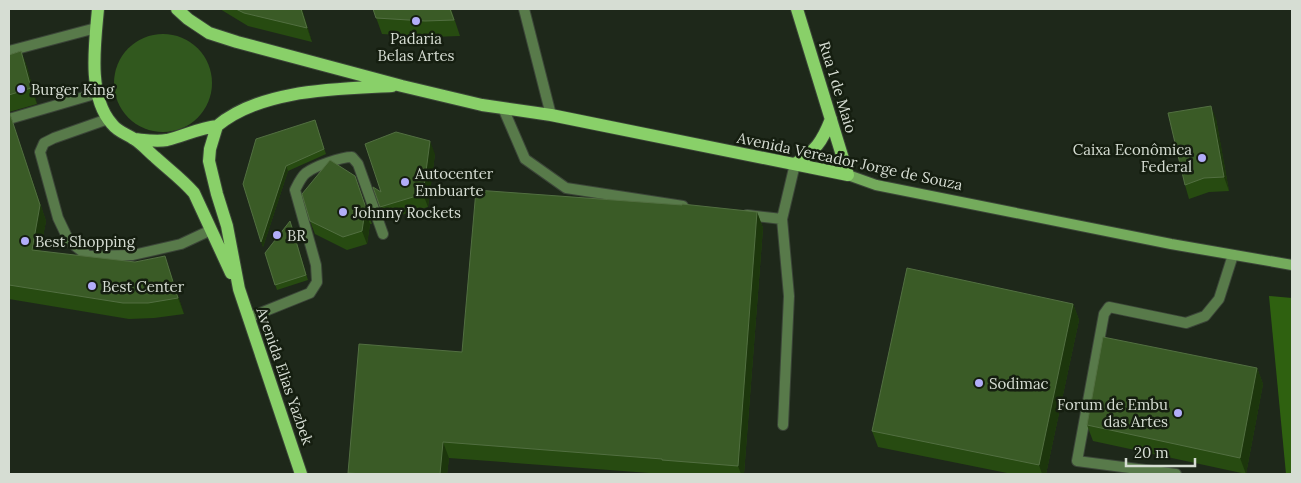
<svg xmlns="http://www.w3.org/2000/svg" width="1301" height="483" font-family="Lora,serif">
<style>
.green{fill:#31581e}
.forest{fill:#2f6110}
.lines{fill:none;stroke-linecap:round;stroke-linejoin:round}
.service-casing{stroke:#3b4538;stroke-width:12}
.minor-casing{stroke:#3b4538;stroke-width:12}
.secondary-casing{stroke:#3b4538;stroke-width:12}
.primary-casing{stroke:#3b4538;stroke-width:14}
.service{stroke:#587a4a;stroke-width:10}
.minor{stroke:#587a4a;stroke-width:10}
.secondary{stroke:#74ab5c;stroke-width:10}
.primary{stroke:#89d069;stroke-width:12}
.wall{fill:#274b11}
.shaded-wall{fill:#1c360c}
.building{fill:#3a5b26;stroke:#526f41}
.poi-dot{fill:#b2adf9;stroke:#151e10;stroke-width:2}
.labels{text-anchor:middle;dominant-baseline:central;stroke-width:5;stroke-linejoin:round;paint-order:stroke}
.poi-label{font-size:15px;fill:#d6ddd3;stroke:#151e10;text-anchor:start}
.street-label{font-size:15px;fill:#d6ddd3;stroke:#151e10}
</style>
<rect width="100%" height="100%" fill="#1e281a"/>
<path class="green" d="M114 83a49 49 0 1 1 98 0a49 49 0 1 1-98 0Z"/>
<path class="forest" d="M 1269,296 L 1292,298 L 1292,474 L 1286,474 Z"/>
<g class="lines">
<g class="service-casing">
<path id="service" d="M 9,51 L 96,28
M 503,108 L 525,159 L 566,188 L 683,206
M 9,119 L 98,93
M 108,119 L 54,138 L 44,143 L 40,152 L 58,218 L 69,241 L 88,256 L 133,255 L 181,244 L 211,230
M 747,215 L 782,219 L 795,164
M 782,219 L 789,296 L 783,425
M 248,318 L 310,293 L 317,282 L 316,265 L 295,190 C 298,184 301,177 306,173 C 315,166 341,157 352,157 L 358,164 L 383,234
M 1176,474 L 1077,461 L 1104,314 L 1109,307 L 1186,323 L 1205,316 L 1219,299 L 1233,255"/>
</g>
<g class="minor-casing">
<path id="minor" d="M 524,9 L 551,115"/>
</g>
<g class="secondary-casing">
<path id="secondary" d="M 848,175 L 876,185 L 1171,244 L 1292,265"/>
</g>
<g class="primary-casing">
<path id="primary" d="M 98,9 C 95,43 87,96 112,124 C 118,132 127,134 134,139 C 142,144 148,151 155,157 C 168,169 182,179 194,193 L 231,273
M 177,9 L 188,19 L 209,33 L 237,42 L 402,86 L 482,105 L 551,115 L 848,175 L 797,9
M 217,126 L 210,149 L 209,161 L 217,194 L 227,226 L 239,289 L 301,474
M 217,126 C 261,89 337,89 392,86
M 135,139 C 145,140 156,142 167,140 C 184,136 199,128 217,126
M 795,164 C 816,150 822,142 831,119"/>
</g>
<use href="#service" class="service"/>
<use href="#minor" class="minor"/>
<use href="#secondary" class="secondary"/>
<use href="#primary" class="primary"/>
</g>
<path class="wall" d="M 220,9 L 302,9 L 312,42 L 248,26 Z
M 373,9 L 451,9 L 460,36 L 431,37 L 382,34 Z
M 21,51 L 27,67 L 37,104 L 9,112 L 46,221 L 40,251 L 170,271 L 184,314 L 154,318 L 129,319 L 9,299 L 9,55 Z
M 1216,119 L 1229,191 L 1209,192 L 1189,199 L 1185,185 Z
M 315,120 L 326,154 L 288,171 L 263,247 L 243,184 Z
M 435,154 L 428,207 L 385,220 L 373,187 L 381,192 Z
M 355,176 L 372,224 L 370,224 L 367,244 L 347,250 L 315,234 L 310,221 Z
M 757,212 L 763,228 L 744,474 L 663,474 L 449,458 L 447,474 L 349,474 L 348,473 L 462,352 Z
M 292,226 L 308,280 L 277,290 L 265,253 Z
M 1073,304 L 1079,320 L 1046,474 L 1012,474 L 878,447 L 872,431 Z
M 1257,368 L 1263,384 L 1246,474 L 1093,441 L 1087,425 Z"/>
<path class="shaded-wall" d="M 301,9 L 302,9 L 312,42 L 307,28 Z
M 21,51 L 27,67 L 37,104 L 31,88 Z
M 1211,106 L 1216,119 L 1229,191 L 1224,177 Z
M 9,111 L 46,221 L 38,265 L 32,250 Z
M 430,141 L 435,154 L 428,207 L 423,194 Z
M 286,166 L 288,171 L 263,247 L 261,242 Z
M 365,211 L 370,224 L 367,244 L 362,231 Z
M 757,212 L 763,228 L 744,474 L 741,474 L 738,466 Z
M 165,256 L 170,271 L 184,314 L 178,298 Z
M 1073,304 L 1079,320 L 1046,474 L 1042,474 L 1039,465 Z
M 1257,368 L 1263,384 L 1246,474 L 1240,458 Z
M 443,442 L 449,458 L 447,474 L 440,474 Z"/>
<path class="building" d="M 236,9 L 301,9 L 307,28 L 244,13 Z
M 373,9 L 450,9 L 454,20 L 425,21 L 376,18 Z
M 21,51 L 31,88 L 9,95 L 9,55 Z
M 1211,106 L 1224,177 L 1204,178 L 1185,185 L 1168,113 Z
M 9,111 L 40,205 L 32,250 L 135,262 L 165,256 L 178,298 L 148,303 L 123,303 L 9,285 Z
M 315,120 L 324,149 L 286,166 L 261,242 L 243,184 L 256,139 Z
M 396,132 L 430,141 L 423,194 L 380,207 L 373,187 L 381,192 L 365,144 Z
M 330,160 L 355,176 L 367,211 L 365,211 L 362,231 L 343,237 L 310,221 L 302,194 Z
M 476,190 L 682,205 L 682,204 L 757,212 L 738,466 L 662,460 L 662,459 L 443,442 L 440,474 L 364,474 L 348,473 L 359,344 L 462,352 Z
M 290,221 L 306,275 L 275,285 L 265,253 Z
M 907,268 L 1073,304 L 1039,465 L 872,431 Z
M 1103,337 L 1257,368 L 1240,458 L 1087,425 Z"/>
<g class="poi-dot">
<circle cx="416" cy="21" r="5"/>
<circle cx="21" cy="89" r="5"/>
<circle cx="1202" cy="158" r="5"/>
<circle cx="405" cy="182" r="5"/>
<circle cx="343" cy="212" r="5"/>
<circle cx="277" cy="235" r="5"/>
<circle cx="25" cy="241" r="5"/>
<circle cx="92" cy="286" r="5"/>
<circle cx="979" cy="383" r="5"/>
<circle cx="1178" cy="413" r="5"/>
</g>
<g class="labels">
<g class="poi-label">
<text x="416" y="38" text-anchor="middle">Padaria<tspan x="416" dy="17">Belas Artes</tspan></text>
<text x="31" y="89">Burger King</text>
<text x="1192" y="149" text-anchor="end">Caixa Econômica<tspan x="1192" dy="17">Federal</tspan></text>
<text x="415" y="173">Autocenter<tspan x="415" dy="17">Embuarte</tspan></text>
<text x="353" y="212">Johnny Rockets</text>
<text x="287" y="235">BR</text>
<text x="35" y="241">Best Shopping</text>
<text x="102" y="286">Best Center</text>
<text x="989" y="383">Sodimac</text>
<text x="1168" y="404" text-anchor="end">Forum de Embu<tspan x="1168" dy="17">das Artes</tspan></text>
</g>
<g class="street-label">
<text transform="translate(838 87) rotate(73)">Rua 1 de Maio</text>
<text transform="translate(850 161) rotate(12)">Avenida Vereador Jorge de Souza</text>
<text transform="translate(285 376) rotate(71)">Avenida Elias Yazbek</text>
</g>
</g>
<rect width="1301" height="483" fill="none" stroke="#d6ddd3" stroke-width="20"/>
<path d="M1126 458v8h69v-8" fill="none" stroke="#d6ddd3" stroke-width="2.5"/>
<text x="1134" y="458" font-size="15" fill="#d6ddd3" stroke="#151e10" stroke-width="4" paint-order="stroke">20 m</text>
</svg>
